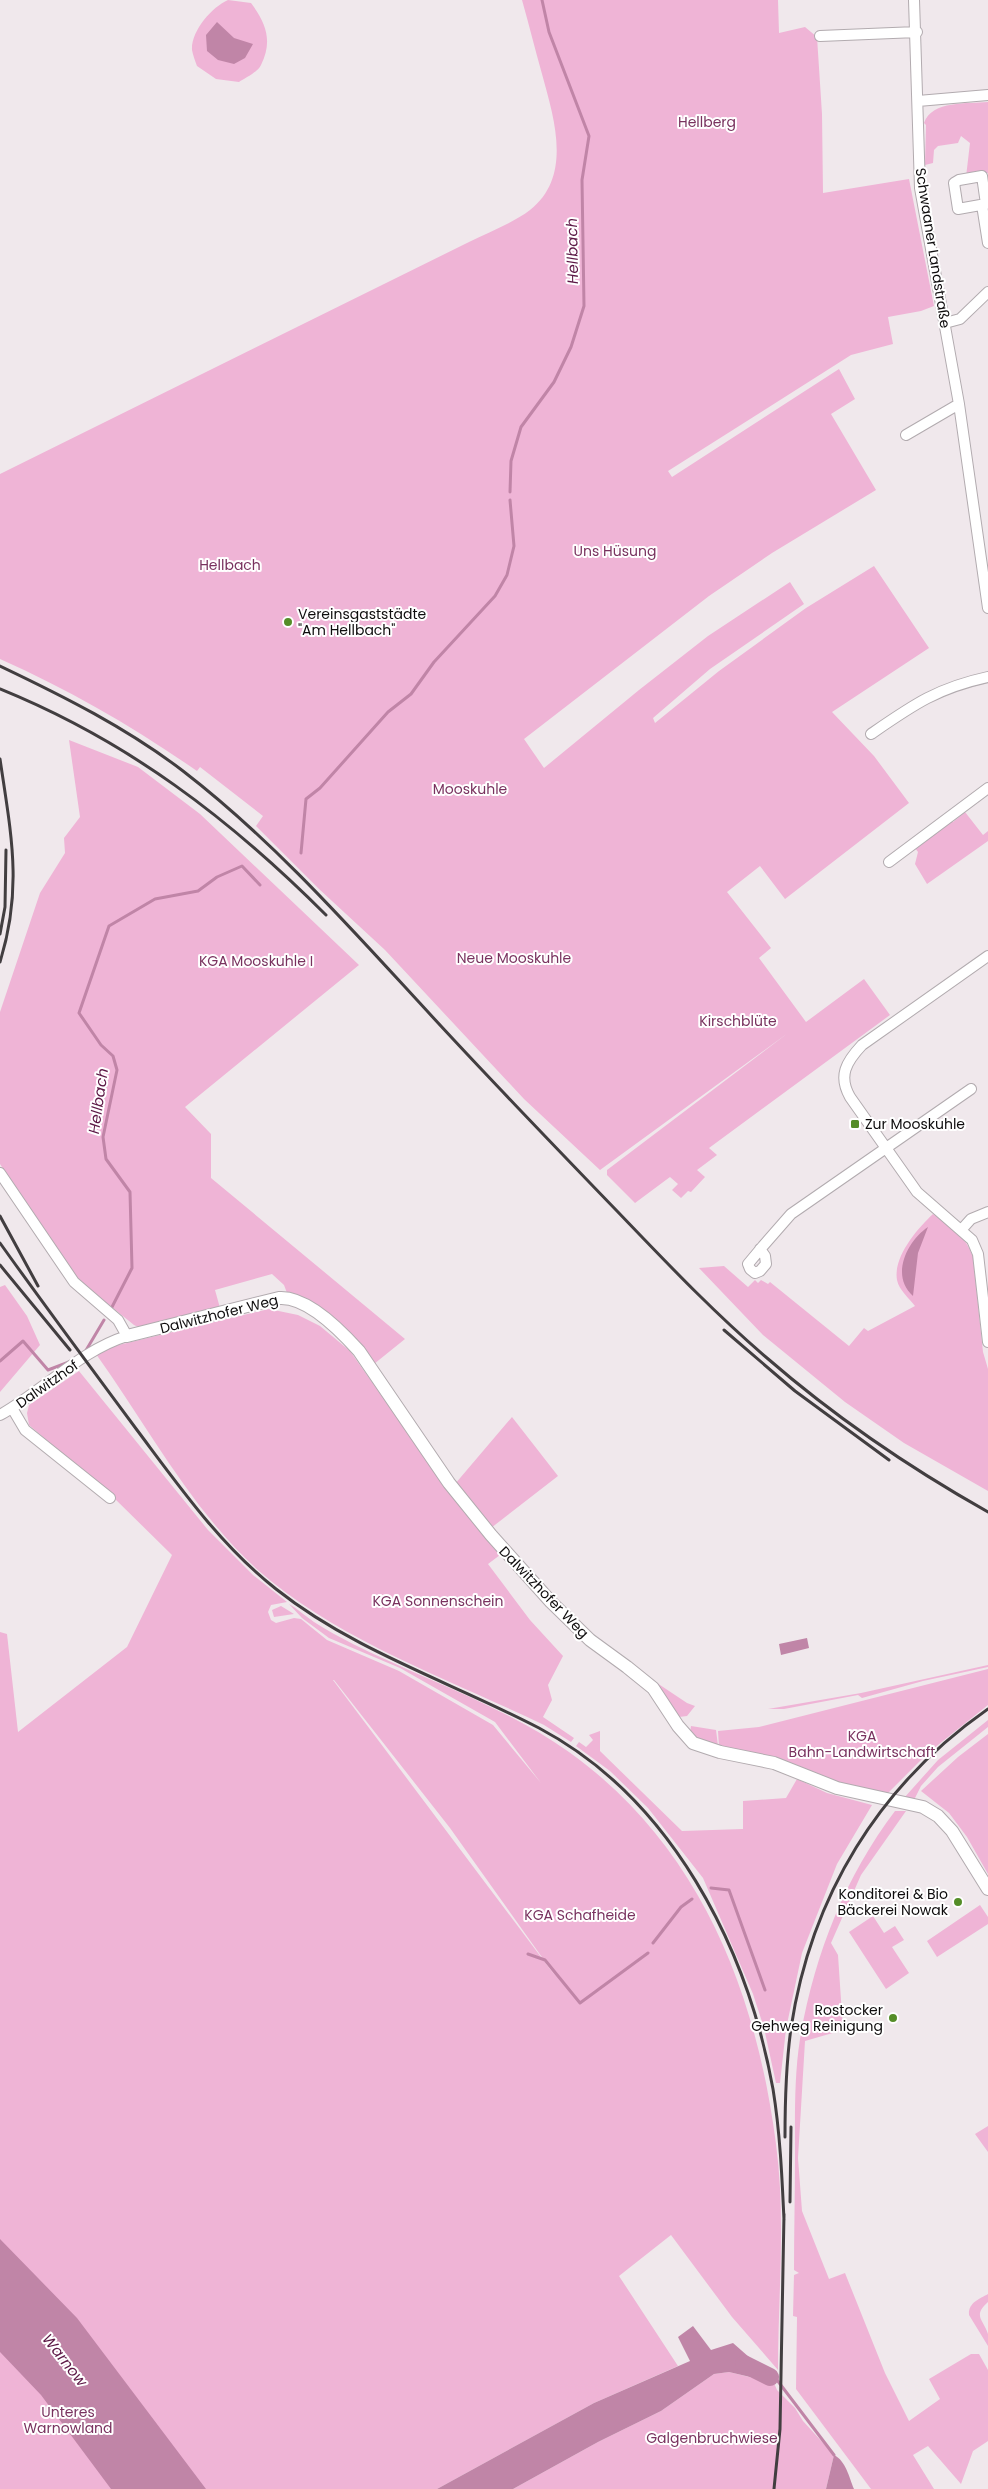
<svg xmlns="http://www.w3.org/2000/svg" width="988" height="2489" font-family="Poppins,sans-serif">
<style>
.green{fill:#efb4d6;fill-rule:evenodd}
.water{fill:#c085a7}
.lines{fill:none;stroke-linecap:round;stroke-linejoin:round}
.stream{stroke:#c085a7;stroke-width:3}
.river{stroke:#c085a7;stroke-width:18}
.minor-casing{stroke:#b2abaf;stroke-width:12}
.tertiary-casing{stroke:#b2abaf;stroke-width:14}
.minor{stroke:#fff;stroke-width:10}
.tertiary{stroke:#fff;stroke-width:12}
.rail{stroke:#423e40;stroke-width:3}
.poi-dot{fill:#558d28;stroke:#fff;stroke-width:2}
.labels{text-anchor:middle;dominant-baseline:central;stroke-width:4;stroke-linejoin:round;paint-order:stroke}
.park-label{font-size:14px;fill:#79325f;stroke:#fff}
.street-label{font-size:14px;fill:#0e0c0d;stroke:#fff}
.poi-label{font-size:14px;fill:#0e0c0d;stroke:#fff;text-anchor:start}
.water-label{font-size:15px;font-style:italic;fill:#5c1745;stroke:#fff}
</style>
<rect width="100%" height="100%" fill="#f0e8ec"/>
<path class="green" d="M 228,0 L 251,3 C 266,23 273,41 261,65 C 258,72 245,78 239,82 L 216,79 L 197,66 C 195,61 193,55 192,50 C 191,31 212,7 228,0 Z
M 522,0 L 778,0 L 779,33 L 805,27 L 817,37 L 822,114 L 823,193 L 909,179 L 934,306 L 921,311 L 888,317 L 893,344 L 851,355 L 668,471 L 672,477 L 839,369 L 855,399 L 831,414 L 876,490 L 772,553 L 709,596 L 524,739 L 544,768 L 639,690 L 708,636 L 790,582 L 804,604 L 710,669 L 653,718 L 655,723 L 719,671 L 806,608 L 874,566 L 929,648 L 832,712 L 874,756 L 909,803 L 785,899 L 760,866 L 727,892 L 771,948 L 759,958 L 806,1022 L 864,979 L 890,1015 L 709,1148 L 717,1155 L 697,1170 L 705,1177 L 691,1192 L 688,1191 L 681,1198 L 672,1190 L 678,1184 L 670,1177 L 635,1203 L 607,1175 L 607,1170 L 788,1033 L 600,1170 L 524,1099 L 385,950 L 319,889 L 256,826 L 263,816 L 200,767 L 197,771 C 135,728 70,690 0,659 L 0,474 L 469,242 C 489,232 513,223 530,210 C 573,176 554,118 542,74 C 535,49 529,25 522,0 Z
M 988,102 L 988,173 L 966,177 L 970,143 L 961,136 L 958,143 L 938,146 L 934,150 L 933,163 L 925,165 L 926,125 L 924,123 C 932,100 968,104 988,102 Z
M 69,740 L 138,767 L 200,814 L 359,965 L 185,1107 L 211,1134 L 211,1178 L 405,1339 L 374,1364 L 287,1293 L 284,1285 L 272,1274 L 215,1290 L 220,1308 L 142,1329 L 134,1325 L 72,1275 L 0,1164 L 0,1012 L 40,893 L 65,853 L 64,838 L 80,817 Z
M 965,812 L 983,835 L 988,831 L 988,841 L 927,884 L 915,864 L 918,852 L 915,848 L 947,822 L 953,822 Z
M 933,1214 C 950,1226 966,1236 973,1257 L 983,1352 L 988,1369 L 988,1491 L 904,1443 L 845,1402 L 763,1335 L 699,1268 L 724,1266 L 748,1287 L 755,1280 L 758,1283 L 761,1280 L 768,1284 L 770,1282 L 849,1346 L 864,1328 L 868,1331 L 915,1306 C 909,1298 899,1290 897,1280 C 893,1257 917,1229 933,1214 Z
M 5,1285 L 27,1316 L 40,1345 L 0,1392 L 0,1287 Z
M 269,1309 L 298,1315 L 320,1326 L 350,1351 L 461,1508 L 500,1555 L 488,1564 L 530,1620 L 563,1656 L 548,1685 L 552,1700 L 543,1717 L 574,1738 L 571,1742 L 544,1725 C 449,1679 339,1641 259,1571 C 192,1511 148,1427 96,1354 L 106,1348 Z
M 79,1371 L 208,1530 L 253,1575 L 287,1602 L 271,1605 L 268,1612 L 271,1620 L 276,1623 L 294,1618 L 301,1619 L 327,1640 L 399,1671 L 493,1725 L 541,1783 L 495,1722 L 400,1668 L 329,1638 L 302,1618 L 289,1604 C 298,1609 305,1616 314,1622 C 326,1630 340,1637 353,1644 C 423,1679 506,1707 569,1752 C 699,1845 756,1990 776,2144 C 786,2219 778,2296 778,2370 L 732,2317 L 671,2235 L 619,2276 L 678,2366 L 594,2403 L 437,2489 L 0,2489 L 0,1632 L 7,1634 L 18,1732 L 127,1647 L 172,1555 L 112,1496 L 29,1425 L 27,1413 L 29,1405 ZM 334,1680 L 450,1828 L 556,1977 L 333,1680 Z
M 512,1417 L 558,1476 L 491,1528 L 455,1484 Z
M 281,1606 L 294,1614 L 274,1617 L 272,1610 Z
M 988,1665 L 988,1667 L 923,1681 L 862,1698 L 858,1695 L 784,1709 L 768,1709 L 861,1693 Z
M 988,1669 L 988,1705 L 928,1753 L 888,1793 L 835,1783 L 719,1747 L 718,1731 L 759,1727 Z
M 648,1677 L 687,1703 L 695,1706 L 687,1716 L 679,1717 Z
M 988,1720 L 988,1727 L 938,1767 L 921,1786 L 914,1800 L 904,1798 L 938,1760 Z
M 691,1726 L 716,1730 L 718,1746 L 702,1741 L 690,1733 Z
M 600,1731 L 600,1751 L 682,1831 L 743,1829 L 743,1801 L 786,1798 L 797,1779 L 827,1793 L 872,1805 L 837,1864 L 802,1953 L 786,2029 L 780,2083 L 776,2083 L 764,2028 L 753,1994 L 703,1878 L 648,1808 L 610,1771 L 576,1746 L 579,1742 L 586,1747 L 593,1740 L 589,1735 Z
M 988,1734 L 988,1874 L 967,1837 L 949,1813 L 921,1791 L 958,1757 Z
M 895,1811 L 906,1811 L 861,1875 L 831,1943 L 838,1955 L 843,2030 L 805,2041 L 798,2158 L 802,2211 L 829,2279 L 845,2273 L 885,2373 L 909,2421 L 940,2399 L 929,2379 L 971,2354 L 979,2354 L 988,2370 L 988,2441 L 973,2451 L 961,2484 L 928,2446 L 913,2455 L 934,2489 L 871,2489 L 796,2389 L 797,2317 L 793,2316 L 794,2275 L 799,2273 L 794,2270 C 794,2232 795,2194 795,2156 C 795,2117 794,2077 800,2039 C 814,1956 845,1877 895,1811 Z
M 980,1905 L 988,1917 L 988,1924 L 937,1957 L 927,1941 Z
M 873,1916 L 884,1933 L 895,1926 L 904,1940 L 892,1947 L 909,1973 L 886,1989 L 849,1932 Z
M 988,2126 L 988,2152 L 975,2134 Z
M 988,2294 L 988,2302 C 972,2316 984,2320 988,2334 C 988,2337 988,2343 988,2346 L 969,2315 C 968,2303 979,2299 988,2294 Z
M 729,2372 L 774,2383 L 777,2390 L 795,2408 L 803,2421 L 834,2455 L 826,2489 L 513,2489 L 598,2442 L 661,2411 L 714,2374 Z"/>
<path class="water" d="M 217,22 L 234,38 L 253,44 L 245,58 L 234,64 L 218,60 L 207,51 L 206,35 Z
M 928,1227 L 918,1253 L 913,1296 C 890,1276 907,1241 928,1227 Z
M 807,1638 L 809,1648 L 781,1655 L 779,1644 Z
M 0,2239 L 77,2318 L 206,2489 L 111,2489 L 41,2395 L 0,2352 Z
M 693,2326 L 711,2350 L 733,2343 L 767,2373 L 763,2380 L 729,2372 L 714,2374 L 661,2411 L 598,2442 L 513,2489 L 437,2489 L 594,2403 L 690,2361 L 678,2337 Z
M 834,2455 C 846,2461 849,2477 854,2489 L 826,2489 Z"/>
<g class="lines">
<path class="stream" d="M 510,492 L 511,461 L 521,427 L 554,382 L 571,347 L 584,306 L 582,180 L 589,136 L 549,32 L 542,0
M 301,853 L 306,799 L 320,788 L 388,712 L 411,694 L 434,662 L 495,596 L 507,575 L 514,546 L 510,500
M 112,1307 L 132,1268 L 130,1192 L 106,1159 L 103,1137 L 117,1070 L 113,1056 L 101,1045 L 79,1013 L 109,926 L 155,899 L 198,891 L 217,877 L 242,866 L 260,885
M 85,1352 L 104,1320
M 0,1361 L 23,1341 L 48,1370 L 69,1362
M 711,1888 L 729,1890 L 765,1990
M 653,1943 L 681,1907 L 692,1899
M 528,1954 L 545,1960 L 580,2003 L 648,1953
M 770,2377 L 777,2380 L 834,2455"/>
<path class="river" d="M 744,2364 L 770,2377"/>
<g class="minor-casing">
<path id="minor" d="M 914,0 L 920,188 L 959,404 L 988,608
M 820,36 L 917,32
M 918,101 L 988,95
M 982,176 L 986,204 L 958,209 L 954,183 L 959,180 Z
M 982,205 L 988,243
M 945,323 L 960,319 L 988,292
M 906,435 L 959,404
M 871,734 C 913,705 937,688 988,677
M 889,862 L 988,788
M 988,956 L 862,1045 C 846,1062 838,1076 850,1097 L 917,1192 L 972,1240 L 978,1254 L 988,1342
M 0,1173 L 74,1282 L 118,1320 L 127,1336 C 81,1350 43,1391 0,1415
M 962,1229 L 971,1219 L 988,1212
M 760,1249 L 765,1256 L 766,1264 L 760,1271 L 755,1273 L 750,1269 L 748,1264 L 763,1246 L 791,1214 L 971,1089
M 12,1408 L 25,1430 L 110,1498"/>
</g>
<g class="tertiary-casing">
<path id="tertiary" d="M 127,1336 L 279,1298 C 307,1296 342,1332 359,1351 L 449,1483 L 491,1535 L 551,1602 L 590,1640 L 627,1667 L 653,1688 L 678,1726 L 693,1743 L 720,1752 L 774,1763 L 837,1788 L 923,1807 L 938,1816 L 952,1831 L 988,1889"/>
</g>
<use href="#minor" class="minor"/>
<use href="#tertiary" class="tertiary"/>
<path class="rail" d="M 0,666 C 63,696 127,728 183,771 C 283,848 367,947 453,1039 C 507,1097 562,1154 617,1211 C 665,1261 713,1312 767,1358 C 835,1417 910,1468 988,1512
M 0,689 C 128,741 229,818 326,915
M 0,759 C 11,834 23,888 0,962
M 0,934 L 5,907 L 6,850
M 0,1216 L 38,1286
M 0,1243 C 45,1306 91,1368 137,1430 C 179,1486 220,1545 276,1589 C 354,1651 451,1682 539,1728 C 671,1798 747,1946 773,2089 C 780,2132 782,2176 784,2220
M 0,1265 L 70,1350
M 724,1330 L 795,1391 L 889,1460
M 785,2137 C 785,2100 786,2064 791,2028 C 811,1896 879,1785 988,1709
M 790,2202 L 791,2127
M 774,2489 L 780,2429 L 784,2214"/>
</g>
<g class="poi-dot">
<circle cx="288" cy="622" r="5"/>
<rect x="850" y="1119" width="10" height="10" rx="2.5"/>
<circle cx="958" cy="1902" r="5"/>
<circle cx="893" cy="2018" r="5"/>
</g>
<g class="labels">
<g class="park-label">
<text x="707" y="122">Hellberg</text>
<text x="615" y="551">Uns Hüsung</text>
<text x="230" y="565">Hellbach</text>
<text x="470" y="789">Mooskuhle</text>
<text x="514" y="958">Neue Mooskuhle</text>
<text x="256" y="961">KGA Mooskuhle I</text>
<text x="738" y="1021">Kirschblüte</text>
<text x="438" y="1601">KGA Sonnenschein</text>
<text x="862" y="1736">KGA<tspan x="862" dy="16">Bahn-Landwirtschaft</tspan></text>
<text x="580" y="1915">KGA Schafheide</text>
<text x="68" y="2412">Unteres<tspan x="68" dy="16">Warnowland</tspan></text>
<text x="712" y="2438">Galgenbruchwiese</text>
</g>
<g class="street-label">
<text transform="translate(933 248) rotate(81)">Schwaaner Landstraße</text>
<text transform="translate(219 1314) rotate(-14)">Dalwitzhofer Weg</text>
<text transform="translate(47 1384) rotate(-35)">Dalwitzhof</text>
<text transform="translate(544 1592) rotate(46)">Dalwitzhofer Weg</text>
</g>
<g class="poi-label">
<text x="298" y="614">Vereinsgaststädte<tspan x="298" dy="16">"Am Hellbach"</tspan></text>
<text x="865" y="1124">Zur Mooskuhle</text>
<text x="948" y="1894" text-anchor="end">Konditorei &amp; Bio<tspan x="948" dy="16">Bäckerei Nowak</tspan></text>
<text x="883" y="2010" text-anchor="end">Rostocker<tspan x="883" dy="16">Gehweg Reinigung</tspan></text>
</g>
<g class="water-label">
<text transform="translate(572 251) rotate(-91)">Hellbach</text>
<text transform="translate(98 1101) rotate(-82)">Hellbach</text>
<text transform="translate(65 2360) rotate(52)">Warnow</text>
</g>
</g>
</svg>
